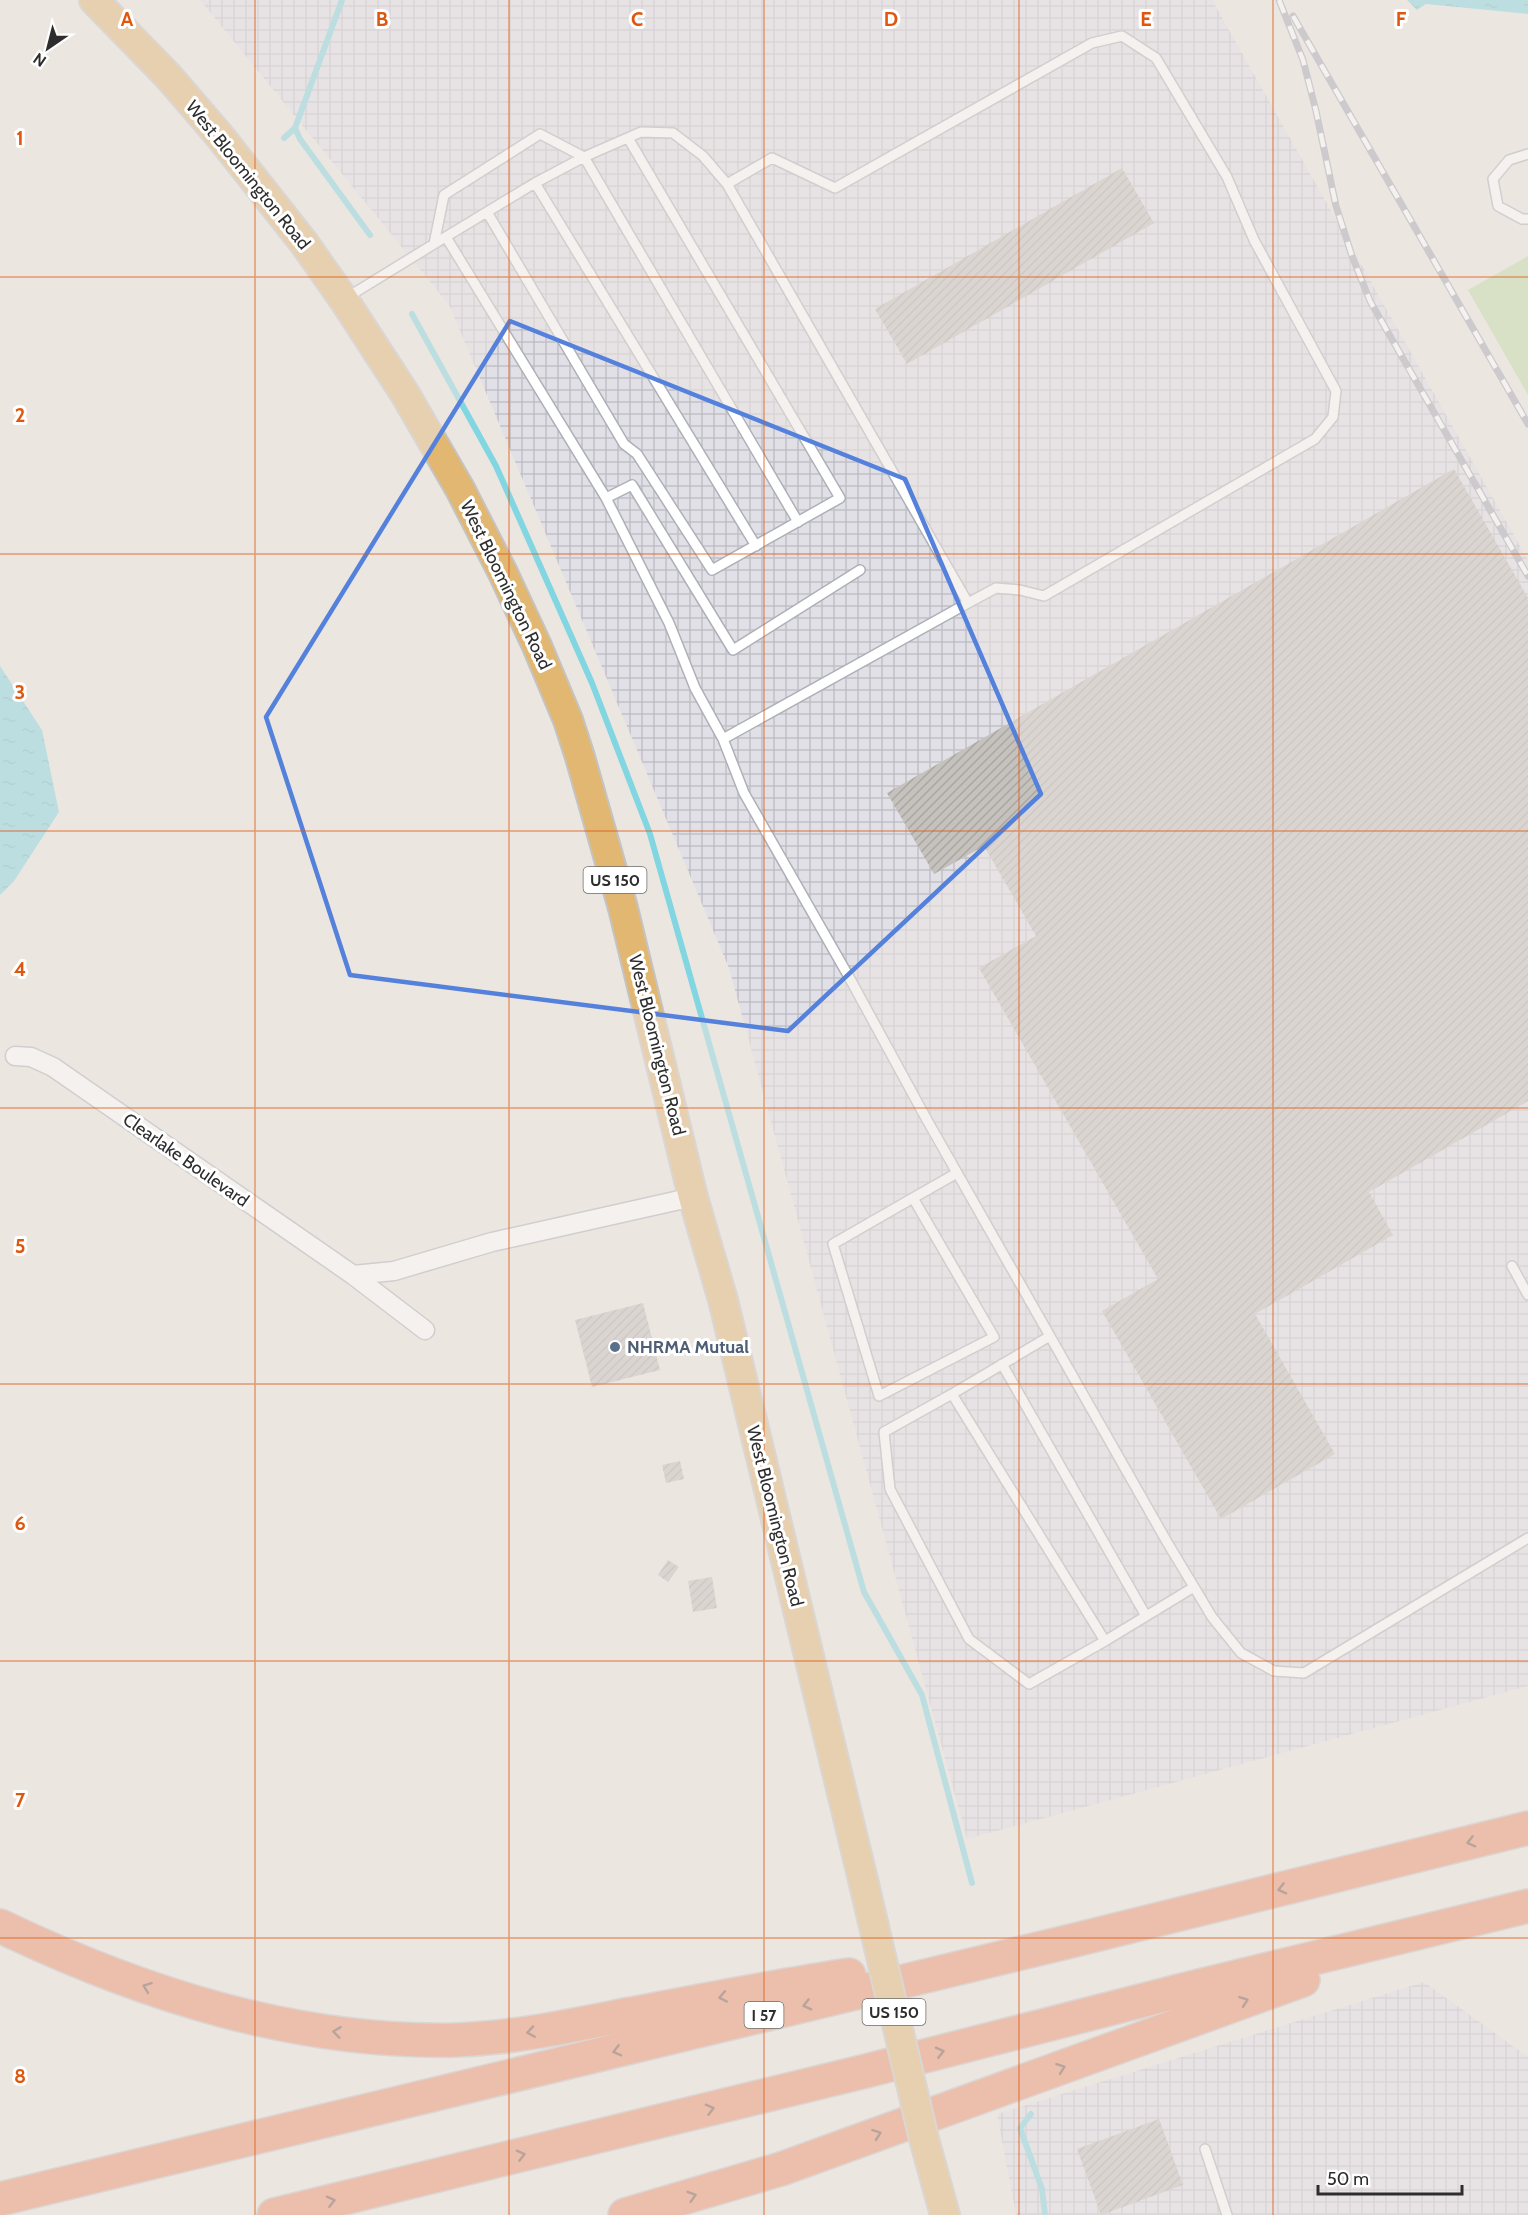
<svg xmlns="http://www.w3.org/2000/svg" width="1528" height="2215" font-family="Cabin,sans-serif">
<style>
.industrial{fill:url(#industrial-grid)}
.grass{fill:#bfdca4}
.water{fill:url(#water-ripples)}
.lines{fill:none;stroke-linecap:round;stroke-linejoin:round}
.stream{stroke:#81d6e1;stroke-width:6}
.building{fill:url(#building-hatch)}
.service-casing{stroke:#adb1b7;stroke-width:12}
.minor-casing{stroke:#adb1b7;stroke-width:21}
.primary-casing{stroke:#c4c4c4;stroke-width:32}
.motorway-casing{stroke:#c4c4c4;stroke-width:36}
.service{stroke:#fff;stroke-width:9}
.minor{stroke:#fff;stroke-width:18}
.primary{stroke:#e1b772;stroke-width:28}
.motorway{stroke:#eb916d;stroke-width:33}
.rail-casing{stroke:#a4a9b4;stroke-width:7}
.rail{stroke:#fff;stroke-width:4.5;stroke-dasharray:14;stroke-linecap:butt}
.primary-bridge-casing{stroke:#c4c4c4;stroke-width:32;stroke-linecap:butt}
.primary-bridge{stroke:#e1b772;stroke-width:28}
.oneway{stroke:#795547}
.marked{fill:none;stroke:#5481dc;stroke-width:4.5;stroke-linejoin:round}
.grid{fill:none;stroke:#df570e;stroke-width:1.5;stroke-opacity:0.55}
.service-dot{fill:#5c6f8a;stroke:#fff;stroke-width:2}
.labels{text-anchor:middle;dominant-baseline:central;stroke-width:6;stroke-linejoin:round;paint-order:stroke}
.shield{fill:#fff;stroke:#6c6c6c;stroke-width:1.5}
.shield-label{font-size:16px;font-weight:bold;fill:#2d2d2d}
.street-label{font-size:18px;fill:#2d2d2d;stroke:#fff}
.service-label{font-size:18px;font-weight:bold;fill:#4e5e75;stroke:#fff;text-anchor:start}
.grid-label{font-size:20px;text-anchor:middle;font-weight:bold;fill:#df570e;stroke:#fff;stroke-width:6;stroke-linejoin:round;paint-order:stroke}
</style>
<defs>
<pattern id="industrial-grid" width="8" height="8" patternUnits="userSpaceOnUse" patternTransform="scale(1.5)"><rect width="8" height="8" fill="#e1e0e6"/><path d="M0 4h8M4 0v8" fill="none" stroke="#c1c0c6"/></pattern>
<pattern id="water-ripples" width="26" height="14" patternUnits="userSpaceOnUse" patternTransform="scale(1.5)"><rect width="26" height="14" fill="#81d6e1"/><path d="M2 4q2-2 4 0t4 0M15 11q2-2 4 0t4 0" fill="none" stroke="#70b8c1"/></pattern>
<pattern id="building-hatch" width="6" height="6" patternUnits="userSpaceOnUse" patternTransform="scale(1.5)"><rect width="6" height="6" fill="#c5c1bc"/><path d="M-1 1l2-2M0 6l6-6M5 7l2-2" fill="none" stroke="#aaa6a2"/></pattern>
</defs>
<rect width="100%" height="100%" fill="#ece6e1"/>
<path class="industrial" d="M 200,0 L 1212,0 L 1528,560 L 1528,1686 L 967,1839 L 729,968 L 449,305 Z
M 1424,1982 L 1528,2057 L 1528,2215 L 1016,2215 L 997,2114 Z"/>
<path class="grass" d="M 1528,256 L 1528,395 L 1468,290 Z"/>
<path class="water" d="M 1407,0 L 1528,0 L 1528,14 L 1426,4 L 1417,10 Z
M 0,666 L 42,730 L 59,812 L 14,881 L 0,895 Z"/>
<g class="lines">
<path class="stream" d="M 295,128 L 300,139 L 370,235
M 284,138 L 295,128 L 342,0
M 412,314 L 496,466 L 592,683 L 650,834 L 864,1592 L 922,1695 L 972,1883
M 1031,2114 L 1020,2128 L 1042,2189 L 1045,2215"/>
</g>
<path class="building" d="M 1122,168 L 1154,223 L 907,364 L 875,309 Z
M 1454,469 L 1528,598 L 1528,1101 L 1369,1192 L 1393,1235 L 1255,1314 L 1335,1454 L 1221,1519 L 1102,1311 L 1158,1279 L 979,968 L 1036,936 L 984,846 L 934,874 L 887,793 Z
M 643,1303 L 660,1370 L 592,1387 L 575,1320 Z
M 680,1461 L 684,1479 L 666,1483 L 662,1465 Z
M 668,1560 L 679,1567 L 668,1582 L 658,1575 Z
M 712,1577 L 717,1608 L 693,1612 L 688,1581 Z
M 1159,2119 L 1183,2185 L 1101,2215 L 1077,2149 Z"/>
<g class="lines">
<g class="service-casing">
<path id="service" d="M 1528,154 L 1509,160 L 1493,179 L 1498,206 L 1522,219 L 1528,219
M 535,183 L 756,546
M 727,184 L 772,158 L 835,188 L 1092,43 L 1122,36 L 1156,58 L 1227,177 L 1254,240 L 1336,391 L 1333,417 L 1315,439 L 1044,596 L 1020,590 L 996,588 L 968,603
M 487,212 L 624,444 L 637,454 L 712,570 L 840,498 L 628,138
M 434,244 L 444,195 L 540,134 L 584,157 L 798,522
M 346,298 L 434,244 L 535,183 L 584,157 L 641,132 L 673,133 L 703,156 L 727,184 L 968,603 L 723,739 L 695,688 L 669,623 L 606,498 L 446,237
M 606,498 L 632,485 L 733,650 L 860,570
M 723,739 L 744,793 L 849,977 L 927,1120 L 1167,1542 L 1212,1617 L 1241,1653 L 1274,1671 L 1304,1673 L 1528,1538
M 913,1198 L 833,1244 L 879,1396 L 994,1337 L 913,1198 L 957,1173
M 1512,1266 L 1528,1295
M 1050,1336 L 952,1394 L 1105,1641 L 1194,1587
M 1002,1364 L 1146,1616
M 952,1394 L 884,1432 L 890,1489 L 969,1639 L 1029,1684 L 1105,1641
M 1205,2149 L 1227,2215"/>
</g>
<g class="minor-casing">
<path id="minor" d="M 15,1056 L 31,1057 L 53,1067 L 353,1275 L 394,1271 L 492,1242 L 693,1197
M 353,1275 L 425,1330"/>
</g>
<g class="primary-casing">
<path id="primary" d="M 94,0 L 168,76 L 218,134 L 304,243 L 344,300 L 405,394 L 460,489 L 503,573 L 537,646 L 568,720 L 580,757 L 623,908 L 693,1197 L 723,1300 L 864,1884
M 924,2139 L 945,2215"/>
</g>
<g class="motorway-casing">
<path id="motorway" d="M 0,1926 C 142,1994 297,2044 457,2040 C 515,2038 574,2025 631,2014 C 704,2000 776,1986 849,1975
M 0,2199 L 1071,1941 L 1528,1828
M 274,2215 L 866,2071 L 1191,1988 L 1528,1906
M 625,2215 L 781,2169 L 1303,1980"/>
</g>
<use href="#service" class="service"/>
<use href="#minor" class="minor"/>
<use href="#primary" class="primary"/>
<use href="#motorway" class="motorway"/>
<g class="rail-casing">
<path id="rail" d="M 1279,0 L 1303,60 L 1316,111 L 1336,206 L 1352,256 L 1370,301 L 1528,576
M 1293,16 L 1528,424"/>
</g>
<use href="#rail" class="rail"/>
<g class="primary-bridge-casing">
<path id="primary-bridge" d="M 864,1884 L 924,2139"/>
</g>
<use href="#primary-bridge" class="primary-bridge"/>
</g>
<defs><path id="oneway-chevron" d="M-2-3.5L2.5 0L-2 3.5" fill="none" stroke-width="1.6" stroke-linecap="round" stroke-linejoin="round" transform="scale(1.5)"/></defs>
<g class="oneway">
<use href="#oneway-chevron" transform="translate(1471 1842) rotate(166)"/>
<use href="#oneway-chevron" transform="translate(1282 1889) rotate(166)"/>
<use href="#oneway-chevron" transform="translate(147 1987) rotate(-160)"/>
<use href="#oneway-chevron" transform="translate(723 1997) rotate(169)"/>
<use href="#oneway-chevron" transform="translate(1244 2001) rotate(-20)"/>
<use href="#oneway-chevron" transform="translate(807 2005) rotate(166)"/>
<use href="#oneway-chevron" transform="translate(337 2032) rotate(-173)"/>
<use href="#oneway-chevron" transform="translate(531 2032) rotate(171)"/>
<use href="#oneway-chevron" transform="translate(617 2051) rotate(166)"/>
<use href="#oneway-chevron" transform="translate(940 2052) rotate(-14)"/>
<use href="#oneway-chevron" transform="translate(1061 2068) rotate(-20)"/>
<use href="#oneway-chevron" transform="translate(710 2109) rotate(-14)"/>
<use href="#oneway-chevron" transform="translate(877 2134) rotate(-20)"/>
<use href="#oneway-chevron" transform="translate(521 2155) rotate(-14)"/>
<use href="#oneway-chevron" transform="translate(692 2196) rotate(-17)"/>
<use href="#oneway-chevron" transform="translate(331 2201) rotate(-14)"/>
</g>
<path d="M0 0H1528V2215H0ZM 510,321 L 905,479 L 1041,794 L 788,1031 L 350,975 L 266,717 Z" fill="#ece6e1" fill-opacity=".55" fill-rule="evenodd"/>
<path class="marked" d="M 510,321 L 905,479 L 1041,794 L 788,1031 L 350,975 L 266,717 Z"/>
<path class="grid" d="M 255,0 L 255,2215M 509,0 L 509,2215M 764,0 L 764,2215M 1019,0 L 1019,2215M 1273,0 L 1273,2215M 0,277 L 1528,277M 0,554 L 1528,554M 0,831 L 1528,831M 0,1108 L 1528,1108M 0,1384 L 1528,1384M 0,1661 L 1528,1661M 0,1938 L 1528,1938"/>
<circle class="service-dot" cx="615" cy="1347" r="6"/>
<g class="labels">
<g class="shield">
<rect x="583.5" y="867" width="63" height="26" rx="4.5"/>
<rect x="862.5" y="1999" width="63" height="26" rx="4.5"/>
<rect x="744.5" y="2002" width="39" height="26" rx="4.5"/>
</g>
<g class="shield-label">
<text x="615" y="880">US 150</text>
<text x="894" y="2012">US 150</text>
<text x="764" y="2015">I 57</text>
</g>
<g class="street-label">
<text transform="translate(248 175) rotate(51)">West Bloomington Road</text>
<text transform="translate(506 585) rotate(64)">West Bloomington Road</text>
<text transform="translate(657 1045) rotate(76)">West Bloomington Road</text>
<text transform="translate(186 1160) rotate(35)">Clearlake Boulevard</text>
<text transform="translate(775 1516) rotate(76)">West Bloomington Road</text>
</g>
<g class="service-label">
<text x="627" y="1347">NHRMA Mutual</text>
</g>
</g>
<g class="grid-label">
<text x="127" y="26">A</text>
<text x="382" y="26">B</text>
<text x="637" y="26">C</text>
<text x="891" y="26">D</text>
<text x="1146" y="26">E</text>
<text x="1401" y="26">F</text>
<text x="20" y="145">1</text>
<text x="20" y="422">2</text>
<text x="20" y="699">3</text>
<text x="20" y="976">4</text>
<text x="20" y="1253">5</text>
<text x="20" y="1530">6</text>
<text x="20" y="1807">7</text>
<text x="20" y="2083">8</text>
</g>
<g transform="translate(48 48) rotate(215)" stroke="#ffffff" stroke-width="4.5" paint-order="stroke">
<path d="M0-4.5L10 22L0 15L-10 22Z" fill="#2d2d2d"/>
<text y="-9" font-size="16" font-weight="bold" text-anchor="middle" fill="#2d2d2d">N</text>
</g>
<path d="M1318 2185v9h144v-9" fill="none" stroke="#2d2d2d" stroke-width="3"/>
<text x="1327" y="2185" font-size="18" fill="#2d2d2d" stroke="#ffffff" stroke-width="4.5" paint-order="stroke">50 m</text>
</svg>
